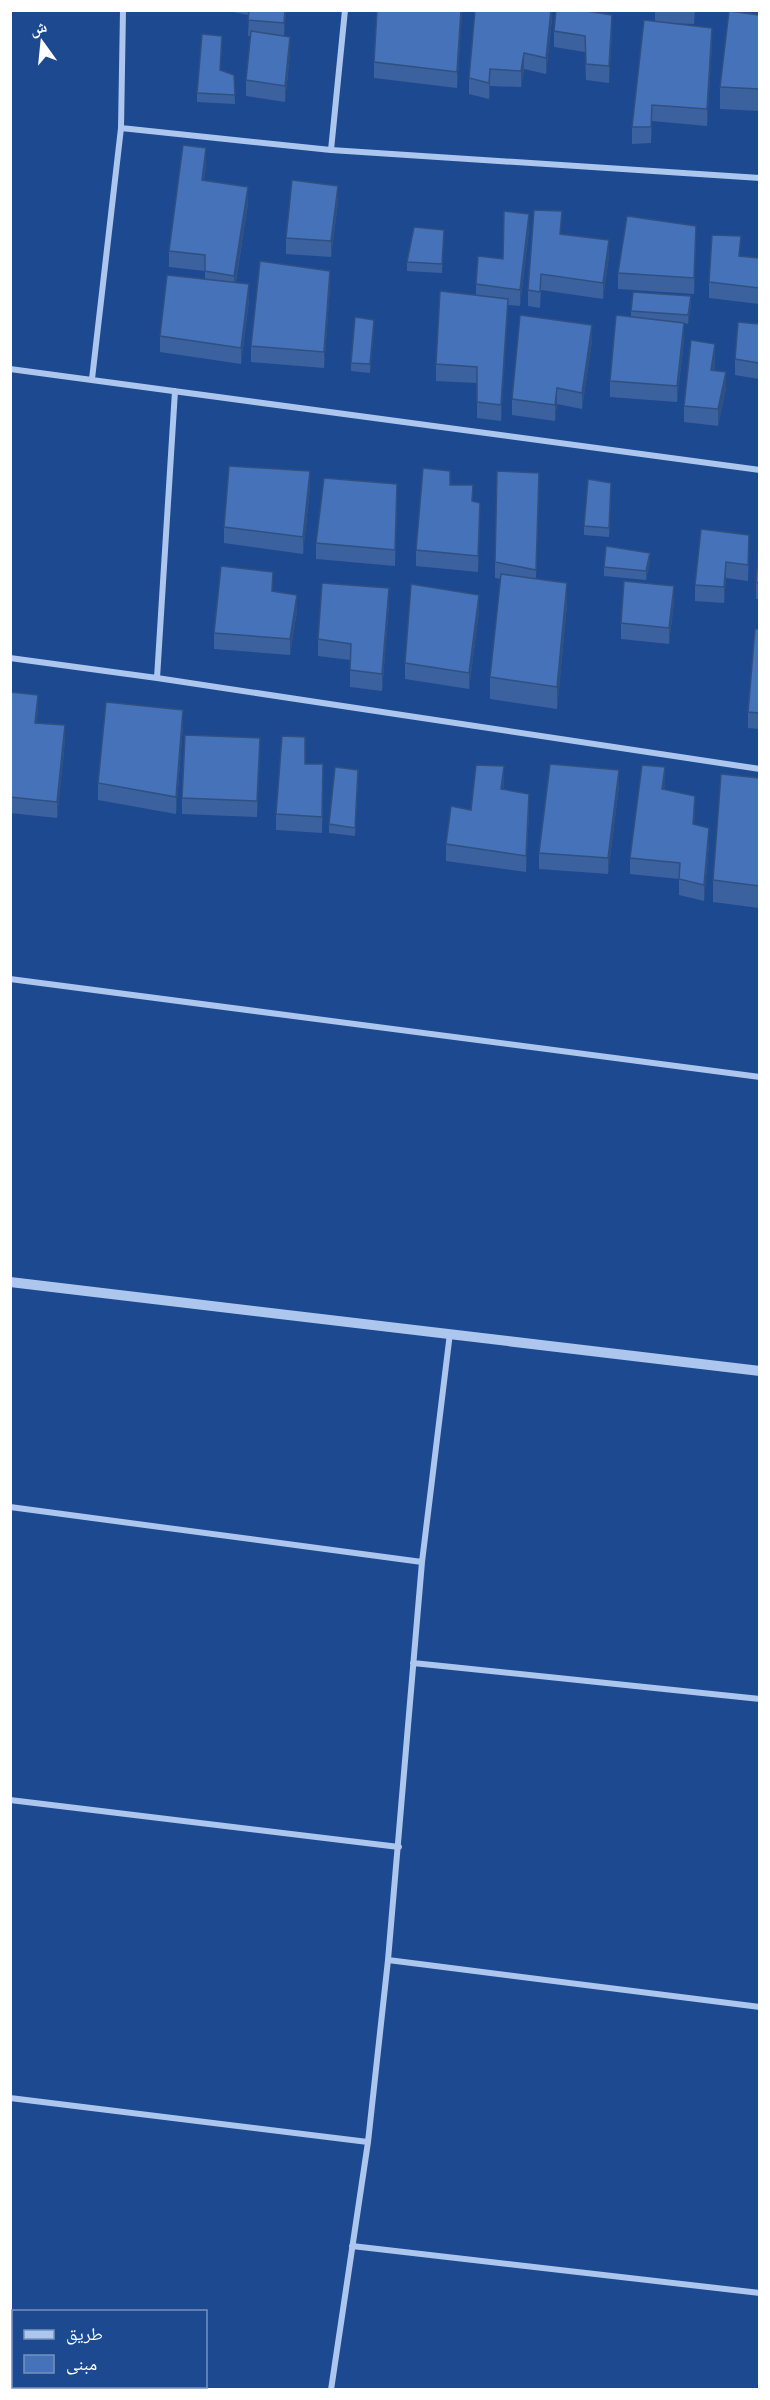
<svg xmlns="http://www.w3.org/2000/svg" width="770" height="2400" font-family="Karla,'Noto Naskh Arabic',sans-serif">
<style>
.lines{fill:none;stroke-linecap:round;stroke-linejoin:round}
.minor{stroke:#acc6ee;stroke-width:6}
.tertiary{stroke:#acc6ee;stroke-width:10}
.wall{fill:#3b629e}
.shaded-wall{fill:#305081}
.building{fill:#4572b8;stroke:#305081;stroke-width:1.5}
</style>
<rect width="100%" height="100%" fill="#1c4990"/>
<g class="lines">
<path class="minor" d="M 121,128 L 331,150 L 760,178
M 331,150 L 345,10
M 10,369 L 760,470
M 92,379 L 121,128 L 123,10
M 10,658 L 157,678 L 760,769
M 157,678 L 175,391
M 10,979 L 760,1077
M 10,1507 L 422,1562
M 413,1663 L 760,1699
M 10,1800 L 399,1847
M 388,1960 L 760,2007
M 10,2098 L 368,2142
M 352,2246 L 760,2293
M 331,2390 L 368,2142 L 388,1960 L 422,1562 L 450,1333"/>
<path class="tertiary" d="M 10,1282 L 760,1371"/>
</g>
<path class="wall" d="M 223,10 L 286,10 L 284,36 L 290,53 L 285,102 L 246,96 L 246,80 L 251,36 L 248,36 L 249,15 Z
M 462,10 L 457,88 L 374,78 L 374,62 Z
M 552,10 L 552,19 L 546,74 L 524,69 L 521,87 L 490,86 L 489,99 L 469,94 L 469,78 Z
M 655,10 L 695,10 L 694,24 L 665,23 L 712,44 L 707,126 L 652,121 L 651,143 L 632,144 L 632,127 L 655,21 Z
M 759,15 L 759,111 L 720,109 L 720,87 Z
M 554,31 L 612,31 L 609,83 L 586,80 L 585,52 L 554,47 Z
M 222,44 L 220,70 L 234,75 L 235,104 L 197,102 L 197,93 Z
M 206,165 L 204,180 L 248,203 L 236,282 L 249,300 L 241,364 L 160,352 L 160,336 L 205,279 L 205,271 L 169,267 L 169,251 Z
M 338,202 L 331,257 L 286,254 L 286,238 Z
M 444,230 L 442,273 L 407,271 L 407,262 Z
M 529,230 L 520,306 L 508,305 L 501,421 L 477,418 L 477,383 L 436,381 L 436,364 L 476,296 L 476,284 L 503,259 Z
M 561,234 L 609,256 L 603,299 L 541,290 L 540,308 L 528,306 L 528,290 Z
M 696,242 L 694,294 L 618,289 L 618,273 Z
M 740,256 L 759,258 L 759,304 L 709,298 L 709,282 Z
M 330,287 L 324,368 L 251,362 L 251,346 Z
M 691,304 L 688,324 L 684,323 L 684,339 L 677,402 L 610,397 L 610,381 L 631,317 L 631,311 Z
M 759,324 L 759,379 L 735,375 L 735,359 Z
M 374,328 L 370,373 L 351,371 L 351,363 Z
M 592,341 L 582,409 L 557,404 L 555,421 L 512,415 L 512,399 Z
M 715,360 L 714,371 L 726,388 L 718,426 L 684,422 L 684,406 Z
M 450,485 L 473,501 L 480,519 L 478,572 L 416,566 L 416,550 Z
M 310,487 L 303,554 L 224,543 L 224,527 Z
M 539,489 L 536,579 L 567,605 L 557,709 L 490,699 L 490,677 L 501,579 L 495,578 L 495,562 Z
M 611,491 L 609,537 L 584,535 L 584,526 Z
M 397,500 L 395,566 L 316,559 L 316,543 Z
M 701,529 L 749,551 L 748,581 L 726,578 L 724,603 L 695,601 L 695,585 Z
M 759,546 L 759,599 L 756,599 L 756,582 Z
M 650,562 L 646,580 L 604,576 L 604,567 Z
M 273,591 L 297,611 L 290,655 L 214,649 L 214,633 Z
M 674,602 L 669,644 L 621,639 L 621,623 Z
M 389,604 L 382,691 L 350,687 L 350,660 L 318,656 L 318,639 Z
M 479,611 L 469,689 L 405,679 L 405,663 Z
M 759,629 L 759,729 L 748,728 L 748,712 Z
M 10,692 L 38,711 L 36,723 L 65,741 L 57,818 L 10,813 Z
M 183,726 L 176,814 L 98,800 L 98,783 Z
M 260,754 L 257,817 L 182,814 L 182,798 Z
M 305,764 L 323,780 L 322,833 L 276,830 L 276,814 Z
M 358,778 L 355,836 L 329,833 L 329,824 Z
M 759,778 L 759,908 L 713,902 L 713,880 Z
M 504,782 L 503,790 L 529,810 L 526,872 L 446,861 L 446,844 L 471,810 Z
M 665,783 L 664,789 L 695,812 L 694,824 L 709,844 L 704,901 L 679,895 L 679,879 L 630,874 L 630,858 Z
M 619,786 L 608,874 L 539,869 L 539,853 Z"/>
<path class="shaded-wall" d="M 285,10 L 286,10 L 284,39 L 284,23 Z
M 461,10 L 462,10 L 462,17 L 457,88 L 457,72 Z
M 551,10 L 552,10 L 552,19 L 546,74 L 546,58 Z
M 612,15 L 612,31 L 609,83 L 609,66 Z
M 712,28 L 712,44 L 707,126 L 707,109 Z
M 290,37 L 290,53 L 285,102 L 285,86 Z
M 524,53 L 524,69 L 521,87 L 521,71 Z
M 490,69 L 490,86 L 489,99 L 489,83 Z
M 652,105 L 652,121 L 651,143 L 651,127 Z
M 206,148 L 206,165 L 202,196 L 202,180 Z
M 338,186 L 338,202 L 331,257 L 331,241 Z
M 248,187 L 248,203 L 234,292 L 234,276 Z
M 529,214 L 529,230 L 520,306 L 520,290 Z
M 696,226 L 696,242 L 694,294 L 694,278 Z
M 609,240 L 609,256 L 603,299 L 603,283 Z
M 330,271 L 330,287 L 324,368 L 324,352 Z
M 249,284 L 249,300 L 241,364 L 241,348 Z
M 691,296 L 691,304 L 688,324 L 688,315 Z
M 508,299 L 508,316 L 501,421 L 501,405 Z
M 374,320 L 374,328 L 370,373 L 370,364 Z
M 684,323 L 684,339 L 677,402 L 677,386 Z
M 592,325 L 592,341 L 582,409 L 582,393 Z
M 715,344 L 715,360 L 711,386 L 711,370 Z
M 726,372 L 726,388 L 718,426 L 718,409 Z
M 557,388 L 557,404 L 555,421 L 555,405 Z
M 310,471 L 310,487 L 303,554 L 303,537 Z
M 480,503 L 480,519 L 478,572 L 478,556 Z
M 650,553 L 650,562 L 646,580 L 646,571 Z
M 726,562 L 726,578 L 724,603 L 724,587 Z
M 567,583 L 567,605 L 557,709 L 557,687 Z
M 674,586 L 674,602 L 669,644 L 669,628 Z
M 389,588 L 389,604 L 382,691 L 382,674 Z
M 297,595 L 297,611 L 290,655 L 290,639 Z
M 479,595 L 479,611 L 469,689 L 469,673 Z
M 38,695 L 38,711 L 35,739 L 35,723 Z
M 183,710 L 183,726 L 176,814 L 176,797 Z
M 65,725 L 65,741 L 57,818 L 57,802 Z
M 260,738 L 260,754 L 257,817 L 257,801 Z
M 504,766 L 504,782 L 501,806 L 501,789 Z
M 665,767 L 665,783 L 662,805 L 662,789 Z
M 619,770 L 619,786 L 608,874 L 608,858 Z
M 529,794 L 529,810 L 526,872 L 526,856 Z
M 695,796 L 695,812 L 693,840 L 693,824 Z
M 709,828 L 709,844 L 704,901 L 704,885 Z"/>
<path class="building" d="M 249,10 L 285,10 L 284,23 L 248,20 Z
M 377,10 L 461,10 L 457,72 L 374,62 Z
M 475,10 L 551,10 L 546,58 L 524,53 L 521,71 L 490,69 L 489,83 L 469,78 Z
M 556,10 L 580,10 L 612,15 L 609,66 L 586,64 L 585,36 L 554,31 Z
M 729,11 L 759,15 L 759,89 L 720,87 Z
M 644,20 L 712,28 L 707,109 L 652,105 L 651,127 L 632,127 Z
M 251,31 L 290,37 L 285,86 L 246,80 Z
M 202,34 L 222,36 L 220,70 L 234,75 L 235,95 L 197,93 Z
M 183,145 L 206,148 L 202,180 L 248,187 L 234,276 L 205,271 L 205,255 L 169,251 Z
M 292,180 L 338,186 L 331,241 L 286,238 Z
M 534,210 L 562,211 L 560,234 L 609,240 L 603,283 L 541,274 L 540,292 L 528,290 Z
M 504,211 L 529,214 L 520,290 L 476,284 L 478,256 L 503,259 Z
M 627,216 L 696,226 L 694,278 L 618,273 Z
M 414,227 L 444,230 L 442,264 L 407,262 Z
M 712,235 L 741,236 L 739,256 L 759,258 L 759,288 L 709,282 Z
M 260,261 L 330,271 L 324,352 L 251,346 Z
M 167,275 L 249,284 L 241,348 L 160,336 Z
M 440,291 L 508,299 L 501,405 L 477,402 L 477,367 L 436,364 Z
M 633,292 L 691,296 L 688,315 L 631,311 Z
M 520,315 L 592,325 L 582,393 L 557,388 L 555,405 L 512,399 Z
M 616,315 L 684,323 L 677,386 L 610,381 Z
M 355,317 L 374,320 L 370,364 L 351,363 Z
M 738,322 L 759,324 L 759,363 L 735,359 Z
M 691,340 L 715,344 L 711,370 L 726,372 L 718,409 L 684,406 Z
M 229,466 L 310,471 L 303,537 L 224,527 Z
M 423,468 L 450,471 L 450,485 L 473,485 L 472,501 L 480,503 L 478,556 L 416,550 Z
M 497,471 L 539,473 L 536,570 L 495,562 Z
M 324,478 L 397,484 L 395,550 L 316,543 Z
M 588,479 L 611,483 L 609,528 L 584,526 Z
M 701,529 L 749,535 L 748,565 L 726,562 L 724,587 L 695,585 Z
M 606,546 L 650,553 L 646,571 L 604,567 Z
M 759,546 L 759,583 L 756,582 Z
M 221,566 L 273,572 L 272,591 L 297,595 L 290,639 L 214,633 Z
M 501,574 L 567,583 L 557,687 L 490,677 Z
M 624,581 L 674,586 L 669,628 L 621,623 Z
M 322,583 L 389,588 L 382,674 L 350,670 L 351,644 L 318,639 Z
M 411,584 L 479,595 L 469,673 L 405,663 Z
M 755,629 L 759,629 L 759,713 L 748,712 Z
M 10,692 L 38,695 L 35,723 L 65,725 L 57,802 L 10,797 Z
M 106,702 L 183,710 L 176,797 L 98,783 Z
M 185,735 L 260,738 L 257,801 L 182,798 Z
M 282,736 L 305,737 L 305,764 L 323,764 L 322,817 L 276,814 Z
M 550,764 L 619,770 L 608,858 L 539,853 Z
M 476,765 L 504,766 L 501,789 L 529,794 L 526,856 L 446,844 L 451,806 L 471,810 Z
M 642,765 L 665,767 L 662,789 L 695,796 L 693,824 L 709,828 L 704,885 L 679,879 L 680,863 L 630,858 Z
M 335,767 L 358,770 L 355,828 L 329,824 Z
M 721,774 L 759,778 L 759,886 L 713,880 Z"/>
<rect width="770" height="2400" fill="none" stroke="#ffffff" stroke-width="24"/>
<rect x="12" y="2310" width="195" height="78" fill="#1c4990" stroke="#7792bc" stroke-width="1.5"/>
<rect x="24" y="2330" width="30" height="9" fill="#acc6ee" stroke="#7792bc" stroke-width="1.5"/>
<text x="66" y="2340" font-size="18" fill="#ffffff">طريق</text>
<rect x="24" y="2355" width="30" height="18" fill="#4572b8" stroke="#7792bc" stroke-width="1.5"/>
<text x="66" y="2370" font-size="18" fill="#ffffff">مبنى</text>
<g transform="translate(42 42) rotate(345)" stroke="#1c4990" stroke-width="4.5" paint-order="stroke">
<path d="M0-4.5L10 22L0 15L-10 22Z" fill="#ffffff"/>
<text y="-9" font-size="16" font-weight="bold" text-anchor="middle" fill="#ffffff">ش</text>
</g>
</svg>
